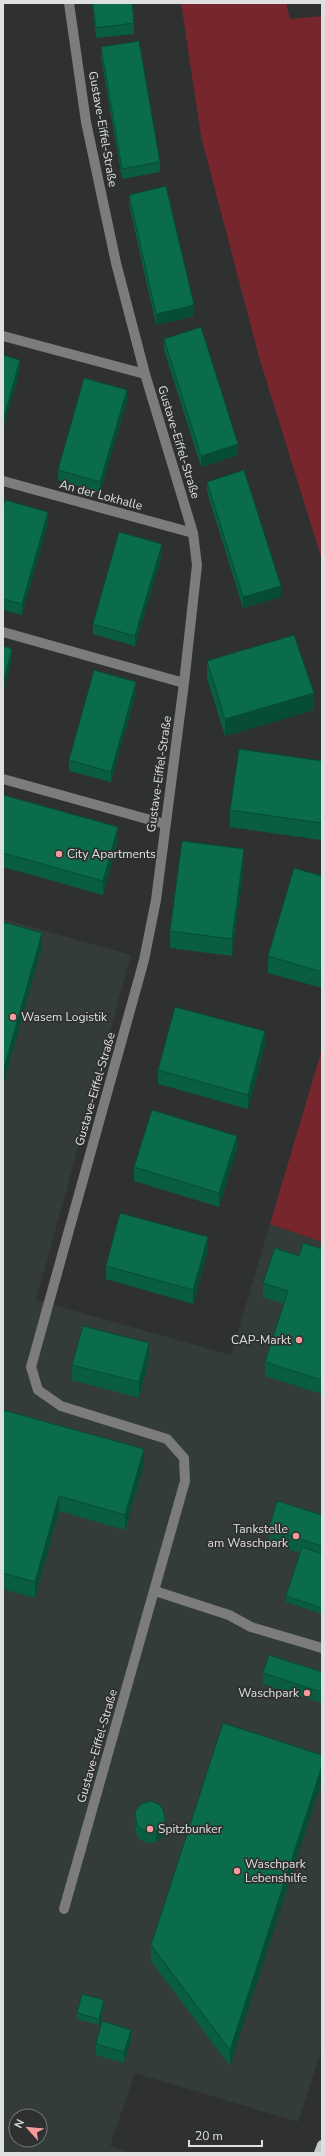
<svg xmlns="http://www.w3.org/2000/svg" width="325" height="2156" font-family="'Nunito Sans',sans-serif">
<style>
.built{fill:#333c38;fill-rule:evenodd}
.green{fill:#77262d}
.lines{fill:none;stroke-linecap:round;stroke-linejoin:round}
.minor{stroke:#7b7c7b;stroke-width:10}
.major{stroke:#c5c9c7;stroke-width:10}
.wall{fill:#095d40}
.shaded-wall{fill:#074c34}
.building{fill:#0a6c4a;stroke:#074c34}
.poi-dot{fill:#f59b9c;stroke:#2e312f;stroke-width:1.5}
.labels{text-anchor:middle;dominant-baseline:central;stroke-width:3.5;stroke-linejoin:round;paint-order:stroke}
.street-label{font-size:12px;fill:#dee0df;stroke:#2e312f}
.poi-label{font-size:12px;fill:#dee0df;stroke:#2e312f;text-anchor:start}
</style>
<rect width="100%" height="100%" fill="#2e312f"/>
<path class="built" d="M 3,919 L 131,955 L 36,1300 L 231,1355 L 270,1224 L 322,1242 L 322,2048 L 298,2122 L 135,2073 L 110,2146 L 131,2153 L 3,2153 ZM 16,2116 L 40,2116 L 40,2140 L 16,2140 Z"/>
<path class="green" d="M 181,3 L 286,3 L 290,19 L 322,16 L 322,560 L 259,357 L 201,136 Z
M 322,1049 L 322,1242 L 270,1224 Z"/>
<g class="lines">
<path class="minor" d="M 3,336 L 145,374
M 3,481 L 193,533
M 3,632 L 184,683
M 3,779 L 165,824
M 155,1591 L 229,1615 L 251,1627 L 322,1648
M 64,1909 L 185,1481 L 184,1458 L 167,1439 L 61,1406 L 38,1390 L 31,1367 L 144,960 L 156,900 L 184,683 L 197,565 L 193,533 L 145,374 L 116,263 L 86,122 L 69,3"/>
<path class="major" d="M 319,2153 L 322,2145"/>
</g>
<path class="wall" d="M 92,3 L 132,3 L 134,23 L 134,34 L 96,38 Z
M 101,47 L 160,162 L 160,172 L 122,179 L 101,58 Z
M 129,195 L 194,316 L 156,325 L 129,205 Z
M 164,339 L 238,455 L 201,467 L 164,350 Z
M 127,401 L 100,493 L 58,480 L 58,470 Z
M 207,482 L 281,597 L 243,608 L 207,492 Z
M 3,508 L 48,523 L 22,615 L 3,610 Z
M 162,555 L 135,646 L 93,634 L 93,624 Z
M 207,661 L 314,710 L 225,736 L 207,678 Z
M 136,693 L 111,782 L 69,771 L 69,760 Z
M 322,761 L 322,835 L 321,840 L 230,827 L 230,810 Z
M 3,795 L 118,841 L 103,895 L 3,867 Z
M 244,866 L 232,956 L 170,948 L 170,931 Z
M 322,876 L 322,988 L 268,973 L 268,956 Z
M 265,1045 L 248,1109 L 158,1084 L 158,1070 Z
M 237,1149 L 219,1207 L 134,1181 L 134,1167 Z
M 322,1249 L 322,1394 L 265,1376 L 265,1362 L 284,1304 L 263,1297 L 263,1283 L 299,1256 Z
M 208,1250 L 193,1304 L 106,1279 L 106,1266 Z
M 149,1359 L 139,1398 L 72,1380 L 72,1365 Z
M 3,1410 L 144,1465 L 125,1530 L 59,1511 L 35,1598 L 3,1589 Z
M 322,1515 L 322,1614 L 286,1602 L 286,1596 L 300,1553 L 269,1543 L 269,1529 Z
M 322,1672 L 322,1703 L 263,1684 L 263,1673 Z
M 322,1755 L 230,2066 L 151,1961 L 151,1945 Z
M 135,1812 L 165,1830 L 164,1835 L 156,1842 L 146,1843 L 137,1837 L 135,1823 Z
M 104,2006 L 99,2025 L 77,2019 L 77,2013 Z
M 131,2041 L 124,2063 L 96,2055 L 96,2044 Z"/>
<path class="shaded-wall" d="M 194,305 L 194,316 L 156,325 L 156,314 Z
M 20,360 L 20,371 L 3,430 L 3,420 Z
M 127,390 L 127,401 L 100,493 L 100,482 Z
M 238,444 L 238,455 L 201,467 L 201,456 Z
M 48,512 L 48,523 L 22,615 L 22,604 Z
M 162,544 L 162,555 L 135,646 L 135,636 Z
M 281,586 L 281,597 L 243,608 L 243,597 Z
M 12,649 L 12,660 L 3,692 L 3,682 Z
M 136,682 L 136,693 L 111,782 L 111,772 Z
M 314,693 L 314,710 L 225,736 L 225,719 Z
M 322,818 L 322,835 L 321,840 L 321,823 Z
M 118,827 L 118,841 L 103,895 L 103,881 Z
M 244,849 L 244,866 L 232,956 L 232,939 Z
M 42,933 L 42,947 L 3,1086 L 3,1072 Z
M 265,1031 L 265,1045 L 248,1109 L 248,1095 Z
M 237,1136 L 237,1149 L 219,1207 L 219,1193 Z
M 208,1237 L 208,1250 L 193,1304 L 193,1290 Z
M 149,1343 L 149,1359 L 139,1398 L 139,1382 Z
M 144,1449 L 144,1465 L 125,1530 L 125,1515 Z
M 59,1496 L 59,1511 L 35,1598 L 35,1582 Z
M 322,1766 L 322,1781 L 230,2066 L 230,2050 Z
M 165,1819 L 165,1830 L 164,1835 L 156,1842 L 156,1831 Z
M 104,2000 L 104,2006 L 99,2025 L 99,2019 Z
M 131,2030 L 131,2041 L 124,2063 L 124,2052 Z"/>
<path class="building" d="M 93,3 L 132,3 L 134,23 L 96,28 Z
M 139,41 L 160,162 L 122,169 L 101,47 Z
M 166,186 L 194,305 L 156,314 L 129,195 Z
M 201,327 L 238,444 L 201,456 L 164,339 Z
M 3,355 L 20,360 L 3,420 Z
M 84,378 L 127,390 L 100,482 L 58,470 Z
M 244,470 L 281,586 L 243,597 L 207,482 Z
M 5,500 L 48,512 L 22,604 L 3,599 L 3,508 Z
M 119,532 L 162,544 L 135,636 L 93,624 Z
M 294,635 L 314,693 L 225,719 L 207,661 Z
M 3,646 L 12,649 L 3,682 Z
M 94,670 L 136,682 L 111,772 L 69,760 Z
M 239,749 L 322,761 L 322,818 L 321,823 L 230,810 Z
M 3,795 L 118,827 L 103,881 L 3,853 Z
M 182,841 L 244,849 L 232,939 L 170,931 Z
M 294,868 L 322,876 L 322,972 L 268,956 Z
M 3,922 L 42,933 L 3,1072 Z
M 175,1007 L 265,1031 L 248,1095 L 158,1070 Z
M 152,1110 L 237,1136 L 219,1193 L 134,1167 Z
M 120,1213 L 208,1237 L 193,1290 L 106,1266 Z
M 303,1243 L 322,1249 L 322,1380 L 265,1362 L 288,1291 L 263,1283 L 275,1248 L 299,1256 Z
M 83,1326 L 149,1343 L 139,1382 L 72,1365 Z
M 3,1410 L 144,1449 L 125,1515 L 59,1496 L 35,1582 L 3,1573 Z
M 277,1501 L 322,1515 L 322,1546 L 269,1529 Z
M 302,1547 L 322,1554 L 322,1608 L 286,1596 Z
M 269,1655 L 322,1672 L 322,1692 L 263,1673 Z
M 223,1723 L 322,1755 L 322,1766 L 230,2050 L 151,1945 Z
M 151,1801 L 160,1805 L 163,1809 L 165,1819 L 164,1824 L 156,1831 L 146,1832 L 137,1826 L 135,1812 L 141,1804 Z
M 82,1994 L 104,2000 L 99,2019 L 77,2013 Z
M 102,2021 L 131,2030 L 124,2052 L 96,2044 Z"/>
<g class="poi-dot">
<circle cx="59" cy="854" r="4"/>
<circle cx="13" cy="1017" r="4"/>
<circle cx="299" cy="1340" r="4"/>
<circle cx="296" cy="1536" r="4"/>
<circle cx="307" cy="1693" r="4"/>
<circle cx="150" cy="1829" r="4"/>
<circle cx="237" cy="1871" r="4"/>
</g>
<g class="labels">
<g class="street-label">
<text transform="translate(103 129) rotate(80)">Gustave-Eiffel-Straße</text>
<text transform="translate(179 442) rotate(73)">Gustave-Eiffel-Straße</text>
<text transform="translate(101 495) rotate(15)">An der Lokhalle</text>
<text transform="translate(159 774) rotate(-82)">Gustave-Eiffel-Straße</text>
<text transform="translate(95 1089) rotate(-74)">Gustave-Eiffel-Straße</text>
<text transform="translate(97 1746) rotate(-74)">Gustave-Eiffel-Straße</text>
</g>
<g class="poi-label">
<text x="67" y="854">City Apartments</text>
<text x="21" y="1017">Wasem Logistik</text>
<text x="291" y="1340" text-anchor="end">CAP-Markt</text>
<text x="288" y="1529" text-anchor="end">Tankstelle<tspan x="288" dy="14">am Waschpark</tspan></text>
<text x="299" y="1693" text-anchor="end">Waschpark</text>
<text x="158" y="1829">Spitzbunker</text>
<text x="245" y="1864">Waschpark<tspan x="245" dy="14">Lebenshilfe</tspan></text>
</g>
</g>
<rect width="325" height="2156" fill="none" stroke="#dee0df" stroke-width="8"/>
<g transform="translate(28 2128) rotate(297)"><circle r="19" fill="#2e312f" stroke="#747775"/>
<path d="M0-3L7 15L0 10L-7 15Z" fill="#f59b9c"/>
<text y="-6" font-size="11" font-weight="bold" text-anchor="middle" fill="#dee0df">N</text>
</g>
<path d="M189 2140v6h73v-6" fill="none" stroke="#dee0df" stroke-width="2"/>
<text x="195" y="2140" font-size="12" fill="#dee0df" stroke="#2e312f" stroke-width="3" paint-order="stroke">20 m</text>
</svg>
